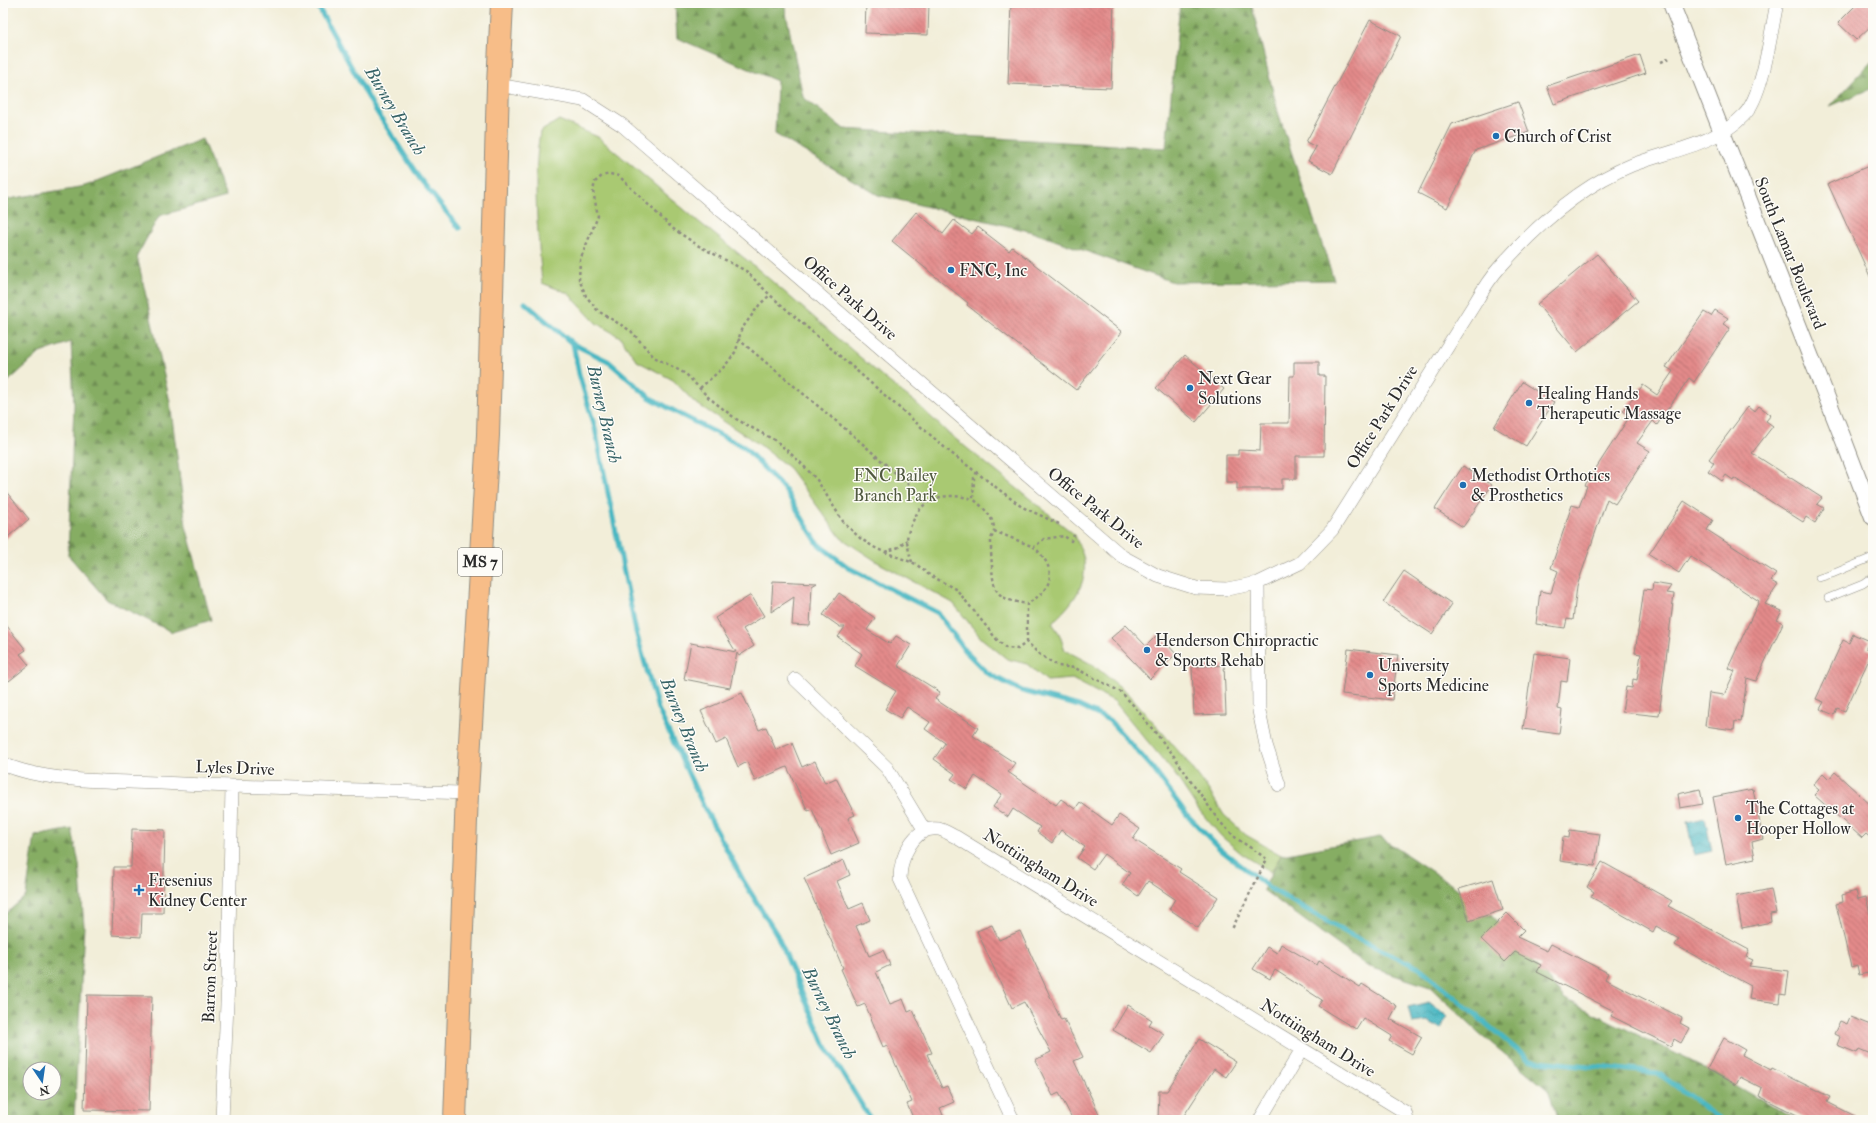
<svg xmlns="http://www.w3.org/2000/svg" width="1876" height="1123" font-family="'IM FELL Double Pica',serif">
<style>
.forest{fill:url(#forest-firs);stroke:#586c48;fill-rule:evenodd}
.park{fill:#a9c972;stroke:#6a7a4e}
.water{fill:url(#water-waves);stroke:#3a7176}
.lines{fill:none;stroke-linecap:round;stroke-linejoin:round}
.stream{stroke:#49b7c2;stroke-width:5}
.building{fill:url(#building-back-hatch)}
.service-casing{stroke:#8e8c82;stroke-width:8}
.minor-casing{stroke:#8e8c82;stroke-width:14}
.tertiary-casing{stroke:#8e8c82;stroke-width:18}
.trunk-casing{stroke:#8e8c82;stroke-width:24}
.path{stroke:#8e8c82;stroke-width:2.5;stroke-dasharray:3 3;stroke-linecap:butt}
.service{stroke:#fff;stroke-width:7}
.minor{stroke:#fff;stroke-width:13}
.tertiary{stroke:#fff;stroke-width:16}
.trunk{stroke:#f7bd88;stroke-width:22}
.poi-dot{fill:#1f6fb2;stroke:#fdfcf7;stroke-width:1.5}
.labels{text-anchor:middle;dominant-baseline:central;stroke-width:3;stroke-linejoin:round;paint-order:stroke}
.shield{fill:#fdfcf7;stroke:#6a6a68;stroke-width:1}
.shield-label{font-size:16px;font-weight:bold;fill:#2b2b2b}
.poi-label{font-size:17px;fill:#2b2b2b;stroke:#fdfcf7;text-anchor:start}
.street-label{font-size:17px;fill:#2b2b2b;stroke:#fdfcf7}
.park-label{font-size:17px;fill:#515a40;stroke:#fdfcf7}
.water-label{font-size:18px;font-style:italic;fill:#376367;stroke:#fdfcf7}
</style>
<defs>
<pattern id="forest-firs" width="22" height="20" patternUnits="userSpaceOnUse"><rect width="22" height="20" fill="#86ad64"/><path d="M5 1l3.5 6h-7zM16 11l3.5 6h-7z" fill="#6e8d53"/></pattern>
<pattern id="water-waves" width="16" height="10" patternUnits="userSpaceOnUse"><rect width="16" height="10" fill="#49b7c2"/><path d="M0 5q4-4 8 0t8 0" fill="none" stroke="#3d959e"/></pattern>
<pattern id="building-back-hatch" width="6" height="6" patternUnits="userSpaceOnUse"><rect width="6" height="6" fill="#e38a8a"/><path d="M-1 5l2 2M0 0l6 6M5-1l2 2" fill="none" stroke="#b87171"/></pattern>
</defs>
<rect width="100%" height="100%" fill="#fdfcf7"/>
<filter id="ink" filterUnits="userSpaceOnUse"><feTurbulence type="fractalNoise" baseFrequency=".025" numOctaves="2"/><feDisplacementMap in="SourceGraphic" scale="8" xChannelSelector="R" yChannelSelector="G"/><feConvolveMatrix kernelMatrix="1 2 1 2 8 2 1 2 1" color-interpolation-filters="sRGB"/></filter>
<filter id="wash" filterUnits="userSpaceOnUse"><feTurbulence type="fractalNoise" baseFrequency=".012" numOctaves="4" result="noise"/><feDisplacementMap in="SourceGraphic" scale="16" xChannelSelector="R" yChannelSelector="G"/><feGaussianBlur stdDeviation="0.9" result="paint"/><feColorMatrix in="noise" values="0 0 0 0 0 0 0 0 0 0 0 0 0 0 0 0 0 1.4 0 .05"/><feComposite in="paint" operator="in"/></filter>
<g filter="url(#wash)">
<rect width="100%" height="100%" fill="#f2eed9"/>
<path class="forest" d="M 675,3 L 784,3 L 803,97 L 844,129 L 1166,148 L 1180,3 L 1251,3 L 1278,112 L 1334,280 L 1173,282 L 1029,231 L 878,195 L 775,134 L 777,81 L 677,38 Z
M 1873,60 L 1873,88 L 1830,106 Z
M 202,139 L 226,197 L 159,216 L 137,256 L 170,402 L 186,526 L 211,620 L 172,632 L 107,600 L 68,555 L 74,405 L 71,342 L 40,353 L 3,386 L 3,200 L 85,186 Z
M 72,829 L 79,864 L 84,926 L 74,1120 L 3,1120 L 3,916 L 26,896 L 35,836 ZM 30,1069 L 54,1069 L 54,1093 L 30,1093 Z
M 1380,837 L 1485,907 L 1565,999 L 1705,1068 L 1795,1120 L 1558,1120 L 1548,1090 L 1478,1032 L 1430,987 L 1367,966 L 1263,890 L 1281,855 Z"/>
<path class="park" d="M 559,120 L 598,137 L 699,222 L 753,265 L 889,382 L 915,402 L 947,432 L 1075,535 C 1077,542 1081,549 1083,556 C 1090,584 1071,605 1052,623 L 1059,633 L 1065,650 L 1093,665 L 1129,694 L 1186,760 L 1206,786 L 1224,815 L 1246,835 L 1281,855 L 1271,872 L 1242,854 L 1221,836 L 1199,810 L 1174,773 L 1114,701 L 1072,679 L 1047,681 L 1027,664 L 1007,659 L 981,638 L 953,603 L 879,563 L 841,538 L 789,468 L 760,445 L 694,402 L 673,380 L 637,361 L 620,337 L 596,323 L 568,293 L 542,283 C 538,234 532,181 540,132 Z"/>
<path class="water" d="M 1705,818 L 1712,851 L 1694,855 L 1687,822 Z
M 1429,1002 L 1447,1016 L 1441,1029 L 1427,1021 L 1412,1023 L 1408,1007 Z"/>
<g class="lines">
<path class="stream" d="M 316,3 L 373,106 L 420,179 L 459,228
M 525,303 L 573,344 L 608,361 L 649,397 L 685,417 L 744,447 L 785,490 L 818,544 L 849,568 L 938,613 L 965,651 L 987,673 L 1022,691 L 1079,706 L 1109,720 L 1151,766 L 1187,815 L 1221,850 L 1271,889 L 1349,934 L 1421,969 L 1529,1060 L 1658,1073 L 1722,1120
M 573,344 L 579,374 L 595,428 L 636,632 L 658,709 L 704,807 L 743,880 L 777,935 L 824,1043 L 871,1120"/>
</g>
<g id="blocks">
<path class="building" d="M 866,3 L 929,3 L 928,35 L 865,33 Z
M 1011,3 L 1114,3 L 1111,88 L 1008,84 Z
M 1858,3 L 1873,3 L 1873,24 L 1856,40 L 1838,23 Z
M 1370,20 L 1401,36 L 1332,174 L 1308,161 L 1316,147 L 1306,142 Z
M 1640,55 L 1646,73 L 1554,104 L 1547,86 Z
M 1518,102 L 1529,132 L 1476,150 L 1447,208 L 1418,193 L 1452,124 Z
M 1873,164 L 1873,283 L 1828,184 Z
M 916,212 L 943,234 L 954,220 L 972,234 L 978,227 L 1009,251 L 1012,247 L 1122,332 L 1076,390 L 967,305 L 968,303 L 892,241 Z
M 1597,254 L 1638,301 L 1577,352 L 1537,304 Z
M 1715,310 L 1728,318 L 1723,324 L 1730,328 L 1694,382 L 1689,378 L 1657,425 L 1653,421 L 1637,443 L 1650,451 L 1615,504 L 1607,499 L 1577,586 L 1573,620 L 1567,619 L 1565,628 L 1536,624 L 1540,591 L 1551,593 L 1558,571 L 1551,568 L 1572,505 L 1579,507 L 1587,486 L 1585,485 L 1630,416 L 1623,411 L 1643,385 L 1657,395 L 1673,371 L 1666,367 L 1704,312 L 1711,316 Z
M 1185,355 L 1224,389 L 1196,422 L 1156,388 Z
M 1294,362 L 1319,362 L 1319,376 L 1325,376 L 1324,456 L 1296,456 L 1296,479 L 1282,479 L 1282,489 L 1237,489 L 1237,482 L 1226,482 L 1226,455 L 1238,455 L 1238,450 L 1260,451 L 1261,423 L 1289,423 L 1290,376 L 1294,376 Z
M 1522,382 L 1554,402 L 1526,446 L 1494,427 Z
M 1759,406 L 1771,415 L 1766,421 L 1773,426 L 1752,453 L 1822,498 L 1817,504 L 1824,508 L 1815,523 L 1806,517 L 1803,522 L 1734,478 L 1733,480 L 1726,475 L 1722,481 L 1708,471 L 1714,463 L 1709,459 L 1748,407 L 1754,412 Z
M 1463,466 L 1492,485 L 1463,527 L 1435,509 Z
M 3,488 L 29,519 L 3,541 Z
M 1684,501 L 1713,520 L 1707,530 L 1776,574 L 1771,581 L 1778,585 L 1765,604 L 1782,611 L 1777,620 L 1783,623 L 1756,681 L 1747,678 L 1741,722 L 1735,721 L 1734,730 L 1705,726 L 1709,693 L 1724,695 L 1735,671 L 1728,668 L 1759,601 L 1690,556 L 1679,573 L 1649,554 Z
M 1404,571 L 1452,604 L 1432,634 L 1383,602 Z
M 773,581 L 817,583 L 812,586 L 810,626 L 792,625 L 794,597 L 771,612 Z
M 1653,583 L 1671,586 L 1666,593 L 1674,594 L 1659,716 L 1622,712 L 1626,687 L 1632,688 L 1633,679 L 1637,680 L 1641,654 L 1635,653 L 1644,589 L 1652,590 Z
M 839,593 L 875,618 L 867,630 L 890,644 L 896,636 L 911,645 L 898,666 L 940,692 L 935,699 L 978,728 L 973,736 L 1015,763 L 1008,772 L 1056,805 L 1061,799 L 1075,809 L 1080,802 L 1112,825 L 1119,815 L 1140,829 L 1133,839 L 1181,869 L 1179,872 L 1218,897 L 1198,928 L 1169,909 L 1175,899 L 1148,881 L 1138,896 L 1122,885 L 1130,873 L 1104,854 L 1093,869 L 1077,858 L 1085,847 L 1061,830 L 1052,843 L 1037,832 L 1040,827 L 1013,809 L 1008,817 L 993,807 L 1002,794 L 975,776 L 967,789 L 951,779 L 955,774 L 934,759 L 945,743 L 925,729 L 930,722 L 907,707 L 900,718 L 885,709 L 896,691 L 855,666 L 862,654 L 838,637 L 845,627 L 840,627 L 823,615 Z
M 751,595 L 764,616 L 743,629 L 754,646 L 739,656 L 737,653 L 730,688 L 684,679 L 691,643 L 736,652 L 715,618 Z
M 3,621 L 26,650 L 20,654 L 29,665 L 9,681 L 3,674 Z
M 1126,625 L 1146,646 L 1158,634 L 1176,654 L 1150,679 L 1111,638 Z
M 1853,634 L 1869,641 L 1866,648 L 1873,651 L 1845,711 L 1837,708 L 1834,715 L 1820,709 L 1824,702 L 1816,699 L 1843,640 L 1849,643 Z
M 1348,649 L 1398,655 L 1392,700 L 1342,694 Z
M 1534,653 L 1570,658 L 1567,682 L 1561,681 L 1558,709 L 1562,710 L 1559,734 L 1523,729 Z
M 1224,665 L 1226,714 L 1194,715 L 1192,667 Z
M 742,693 L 759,730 L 766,727 L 776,750 L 792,743 L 802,767 L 815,761 L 825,783 L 836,778 L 855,815 L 848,818 L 859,843 L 831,855 L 812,809 L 808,811 L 787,767 L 755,781 L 747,762 L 738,767 L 726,739 L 716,744 L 701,711 Z
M 1835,772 L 1873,807 L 1873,840 L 1866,834 L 1862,838 L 1814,795 L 1819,790 L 1813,785 L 1823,773 L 1829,779 Z
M 1700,789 L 1703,804 L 1680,808 L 1678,794 Z
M 1753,789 L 1763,839 L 1752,842 L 1755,858 L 1726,864 L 1713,797 Z
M 132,829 L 165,830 L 163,913 L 142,913 L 141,937 L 112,935 L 114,867 L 131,867 Z
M 1570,830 L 1600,834 L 1595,866 L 1560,861 L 1563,837 L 1569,838 Z
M 844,860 L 850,875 L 837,881 L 849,909 L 863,903 L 870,920 L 856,926 L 869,956 L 883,950 L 890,965 L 876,972 L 890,1004 L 903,999 L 908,1012 L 913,1010 L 932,1053 L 927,1054 L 942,1088 L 947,1086 L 954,1102 L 940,1108 L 945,1120 L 914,1120 L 907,1104 L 912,1102 L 887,1045 L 883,1047 L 865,1004 L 858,1007 L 841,969 L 843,968 L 804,878 Z
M 1602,862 L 1672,901 L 1668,906 L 1749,950 L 1746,957 L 1753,960 L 1749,966 L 1789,971 L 1786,995 L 1780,994 L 1779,1003 L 1749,999 L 1751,986 L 1675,945 L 1679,939 L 1656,926 L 1653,932 L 1591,897 L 1594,892 L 1587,887 Z
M 1493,879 L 1503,910 L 1469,921 L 1459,889 Z
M 1771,889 L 1776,913 L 1770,914 L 1771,922 L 1742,928 L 1736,896 Z
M 1856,891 L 1858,899 L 1866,897 L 1873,926 L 1873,972 L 1859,975 L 1857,965 L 1851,967 L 1836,904 L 1843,902 L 1842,895 Z
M 1507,913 L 1524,930 L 1517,937 L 1547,951 L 1551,944 L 1608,973 L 1605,979 L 1682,1018 L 1680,1023 L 1689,1028 L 1681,1043 L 1674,1039 L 1671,1046 L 1611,1016 L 1614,1011 L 1537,972 L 1541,965 L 1515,952 L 1505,962 L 1481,939 Z
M 992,925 L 999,940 L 1020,931 L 1061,1020 L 1064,1019 L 1083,1057 L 1074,1061 L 1102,1120 L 1073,1120 L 1059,1093 L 1053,1096 L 1035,1060 L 1051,1052 L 1024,1002 L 1012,1008 L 977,931 Z
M 1281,944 L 1317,965 L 1319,961 L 1360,987 L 1362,984 L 1397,1006 L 1390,1019 L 1422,1037 L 1412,1054 L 1389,1041 L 1392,1036 L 1363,1018 L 1356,1029 L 1334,1016 L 1318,1006 L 1322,1000 L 1275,970 L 1270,979 L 1253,969 L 1267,947 L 1277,953 Z
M 87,995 L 152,996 L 149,1111 L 84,1110 Z
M 1128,1005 L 1152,1020 L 1149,1025 L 1164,1034 L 1151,1053 L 1113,1030 Z
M 1850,1017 L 1873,1026 L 1873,1055 L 1859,1049 L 1857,1053 L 1837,1045 L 1840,1037 L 1834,1034 L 1840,1021 L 1847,1024 Z
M 1724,1038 L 1745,1050 L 1742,1055 L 1771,1070 L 1772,1068 L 1830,1097 L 1827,1102 L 1863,1120 L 1807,1120 L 1759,1096 L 1762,1088 L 1740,1077 L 1736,1085 L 1707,1069 Z
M 1199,1039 L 1236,1062 L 1226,1077 L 1214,1069 L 1181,1120 L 1158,1120 L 1159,1091 L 1167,1091 Z"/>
</g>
</g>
<g filter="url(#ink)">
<use href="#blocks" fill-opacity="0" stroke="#8e8c82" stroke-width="1"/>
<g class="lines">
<g class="service-casing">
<path id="service" d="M 1819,578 L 1832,574 L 1873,557
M 1828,598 L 1863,584 L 1873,577"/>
</g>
<g class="minor-casing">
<path id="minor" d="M 498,85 L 583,100 L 622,125 L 1123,557 L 1158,576 L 1196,588 L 1227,589 L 1258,583 L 1300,563 L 1332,530 L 1475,303 C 1482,291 1490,278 1499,268 C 1536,226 1580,186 1632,165 C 1669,151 1717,144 1744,115 C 1763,96 1771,31 1777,3
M 1258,583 L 1259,711 L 1266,745 L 1279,785
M 795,679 L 887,768 L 925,831
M 3,764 C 48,783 113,781 161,783 C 263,788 365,790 467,793
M 1261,1118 L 1302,1049
M 222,1120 L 228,981 L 232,787
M 1013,1120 L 900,879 C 900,859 913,825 939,829 C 944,830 951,835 956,837 L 1405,1112 L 1407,1120"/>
</g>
<g class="tertiary-casing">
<path id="tertiary" d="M 1671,3 L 1844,441 L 1873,517"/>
</g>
<g class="trunk-casing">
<path id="trunk" d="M 455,1120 L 467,793 L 488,435 L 498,85 L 502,3"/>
</g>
<path class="path" d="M 1661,62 L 1670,58
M 738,339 L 855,437 L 910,486 L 926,502
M 700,388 L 725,366 L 736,351 L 741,330 L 760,304 L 770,295
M 977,472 L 974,478 L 973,499 C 982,506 995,518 994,531 C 994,534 991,537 991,540 C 991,548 991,557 992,565 C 993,594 998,599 1027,604
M 1059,524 L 1022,507 L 951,453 L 770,295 L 746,271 L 699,246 L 672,228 L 619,176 L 610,174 L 602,176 L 595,182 L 593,191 L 598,216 L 580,260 L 579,279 L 586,296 L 598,311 L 631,331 L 654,357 L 686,374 L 708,397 L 736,419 L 776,441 L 799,461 L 817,480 L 844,523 L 861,539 L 877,549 L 916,564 L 928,574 L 957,590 L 998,641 L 1006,648 L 1018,649 L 1027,642 L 1039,654 L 1058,666 L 1075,668 L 1121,692 L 1133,705 L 1171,752 L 1219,821 L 1236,838 L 1267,859 L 1232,929
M 994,531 L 1034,547
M 885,552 L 899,547 L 907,540
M 912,562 C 910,556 908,548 907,541 C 907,534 910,527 913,521 C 925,494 947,493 973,499
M 1027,642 L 1027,604 C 1033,600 1040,596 1044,590 C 1057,575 1046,558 1034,547 L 1044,539 L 1064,536 L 1071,541 L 1074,535"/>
<use href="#service" class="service"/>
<use href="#minor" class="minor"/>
<use href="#tertiary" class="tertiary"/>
<use href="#trunk" class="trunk"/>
</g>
</g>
<g class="poi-dot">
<circle cx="1496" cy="136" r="4"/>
<circle cx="951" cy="270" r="4"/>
<circle cx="1190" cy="388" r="4"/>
<circle cx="1529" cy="403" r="4"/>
<circle cx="1463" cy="485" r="4"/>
<circle cx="1147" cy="650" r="4"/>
<circle cx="1370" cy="675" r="4"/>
<circle cx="1738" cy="818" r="4"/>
<path d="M137 884h4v4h4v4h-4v4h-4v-4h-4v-4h4z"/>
</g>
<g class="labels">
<rect class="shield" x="458" y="548" width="44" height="28" rx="3"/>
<g class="shield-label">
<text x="480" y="562">MS 7</text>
</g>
<g class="poi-label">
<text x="1504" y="136">Church of Crist</text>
<text x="959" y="270">FNC, Inc</text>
<text x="1198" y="378">Next Gear<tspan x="1198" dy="20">Solutions</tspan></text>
<text x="1537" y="393">Healing Hands<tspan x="1537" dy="20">Therapeutic Massage</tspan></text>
<text x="1471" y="475">Methodist Orthotics<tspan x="1471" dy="20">&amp; Prosthetics</tspan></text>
<text x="1155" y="640">Henderson Chiropractic<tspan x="1155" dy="20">&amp; Sports Rehab</tspan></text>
<text x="1378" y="665">University<tspan x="1378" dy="20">Sports Medicine</tspan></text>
<text x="1746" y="808">The Cottages at<tspan x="1746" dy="20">Hooper Hollow</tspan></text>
<text x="148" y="880">Fresenius<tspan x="148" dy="20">Kidney Center</tspan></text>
</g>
<g class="street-label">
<text transform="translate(1790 253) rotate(68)">South Lamar Boulevard</text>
<text transform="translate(850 298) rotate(41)">Office Park Drive</text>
<text transform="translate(1382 417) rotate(-58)">Office Park Drive</text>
<text transform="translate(1096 508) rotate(39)">Office Park Drive</text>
<text transform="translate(235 768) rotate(2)">Lyles Drive</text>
<text transform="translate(1041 868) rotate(32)">Nottiingham Drive</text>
<text transform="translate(210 977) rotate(-88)">Barron Street</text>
<text transform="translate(1318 1038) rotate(32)">Nottiingham Drive</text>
</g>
<g class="park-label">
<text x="895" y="475">FNC Bailey<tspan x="895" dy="20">Branch Park</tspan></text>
</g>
<g class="water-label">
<text transform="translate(395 111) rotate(59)">Burney Branch</text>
<text transform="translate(604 414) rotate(77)">Burney Branch</text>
<text transform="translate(684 725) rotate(68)">Burney Branch</text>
<text transform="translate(829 1013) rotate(64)">Burney Branch</text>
</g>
</g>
<rect width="1876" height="1123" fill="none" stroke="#fdfcf7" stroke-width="16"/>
<g transform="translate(42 1081) rotate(167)"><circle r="19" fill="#fdfcf7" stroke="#a9a8a5"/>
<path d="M0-3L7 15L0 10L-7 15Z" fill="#1f6fb2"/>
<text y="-6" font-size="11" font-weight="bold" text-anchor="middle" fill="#2b2b2b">N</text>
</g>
</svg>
